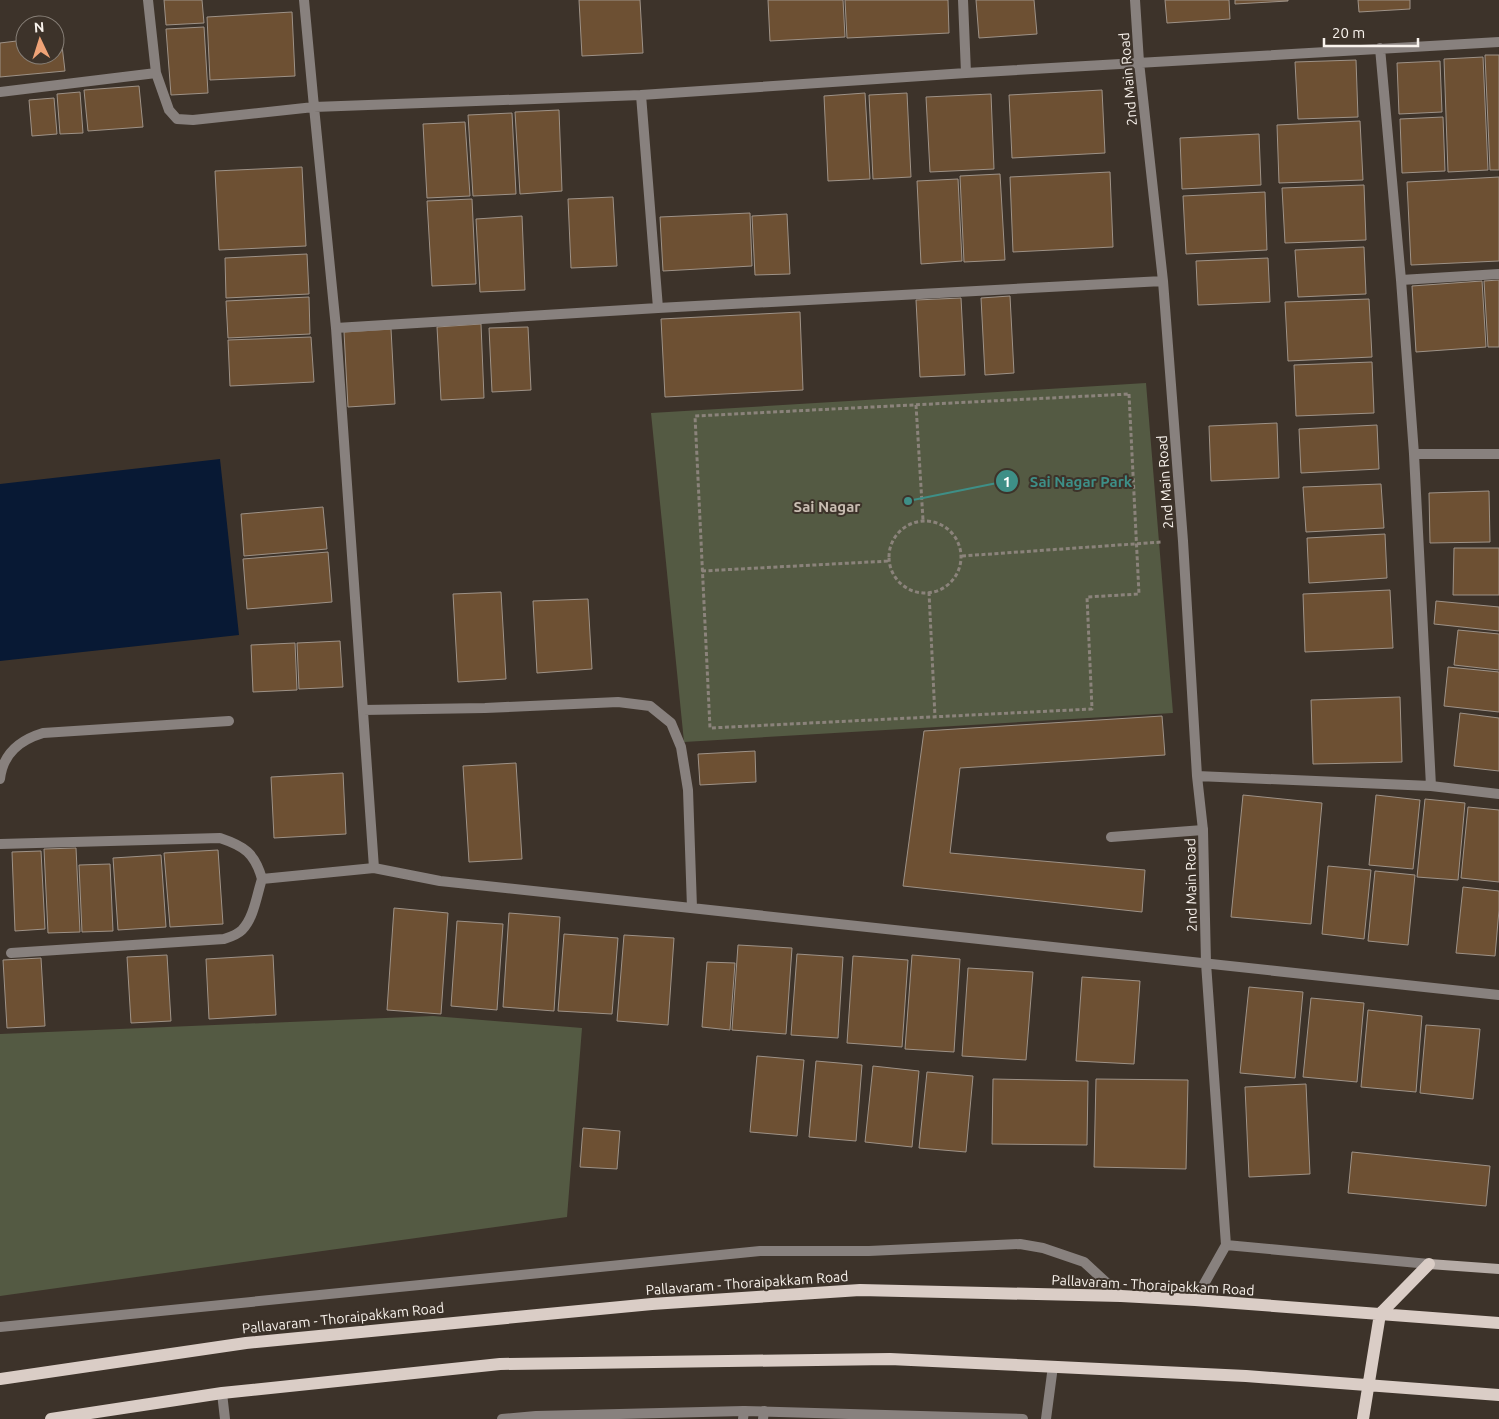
<svg xmlns="http://www.w3.org/2000/svg" width="1499" height="1419" font-family="Ubuntu,sans-serif">
<style>
.green{fill:#545a43}
.water{fill:#081934}
.building{fill:#6d5033;stroke:#9e9287}
.lines{fill:none;stroke-linecap:round;stroke-linejoin:round}
.path{stroke:#8b837b;stroke-width:3;stroke-dasharray:4 2.5;stroke-linecap:butt}
.lane{stroke:#88817e;stroke-width:10}
.street{stroke:#88817e;stroke-width:10}
.secondary{stroke:#b6aca7;stroke-width:10}
.primary{stroke:#dacdc6;stroke-width:12}
.labels{text-anchor:middle;dominant-baseline:central;stroke-width:4;stroke-linejoin:round;paint-order:stroke}
.street-label{font-size:14px;fill:#f9f3ed;stroke:#3d332a}
.neighbourhood-label{font-size:15px;font-weight:bold;fill:#c9bdb2;stroke:#3d332a}
.leader{fill:none;stroke:#3e8f87;stroke-width:2}
.callout-dot{fill:#3e8f87;stroke:#3d332a;stroke-width:2}
.mark-label{font-size:15px;text-anchor:middle;font-weight:bold;fill:#fff}
.callout-label{font-size:15px;text-anchor:middle;font-weight:bold;fill:#3e8f87;stroke:#3d332a;stroke-width:4;stroke-linejoin:round;paint-order:stroke}
</style>
<rect width="100%" height="100%" fill="#3d332a"/>
<path class="green" d="M 1146,383 L 1173,713 L 684,742 L 651,413 Z
M 433,1016 L 582,1028 L 567,1217 L 0,1296 L 0,1034 Z"/>
<path class="water" d="M 220,459 L 239,635 L 0,661 L 0,484 Z"/>
<path class="building" d="M 164,0 L 202,0 L 204,23 L 166,25 Z
M 579,0 L 640,0 L 643,53 L 582,56 Z
M 768,0 L 843,0 L 845,37 L 770,41 Z
M 845,0 L 948,0 L 949,33 L 847,38 Z
M 976,0 L 1034,0 L 1037,34 L 979,38 Z
M 1165,0 L 1229,0 L 1230,19 L 1167,23 Z
M 1235,0 L 1288,0 L 1288,1 L 1235,4 Z
M 1358,0 L 1410,0 L 1410,9 L 1359,12 Z
M 292,12 L 295,76 L 210,80 L 207,17 Z
M 204,27 L 208,93 L 171,95 L 166,29 Z
M 61,37 L 65,71 L 0,77 L 0,43 L 25,40 L 25,55 L 55,55 L 55,38 Z
M 1485,55 L 1499,55 L 1499,170 L 1490,170 Z
M 1483,57 L 1488,170 L 1448,172 L 1444,59 Z
M 1356,60 L 1358,117 L 1298,119 L 1295,62 Z
M 1440,61 L 1442,112 L 1399,114 L 1397,63 Z
M 139,86 L 143,127 L 88,131 L 84,90 Z
M 1102,90 L 1105,153 L 1012,158 L 1009,95 Z
M 80,92 L 83,133 L 60,134 L 57,94 Z
M 865,93 L 870,179 L 828,181 L 824,96 Z
M 907,93 L 911,177 L 873,179 L 869,95 Z
M 991,94 L 994,169 L 930,172 L 926,97 Z
M 54,98 L 57,134 L 32,136 L 29,100 Z
M 559,110 L 562,191 L 520,194 L 515,112 Z
M 512,113 L 516,194 L 473,196 L 468,115 Z
M 1443,117 L 1445,171 L 1402,173 L 1400,119 Z
M 1360,121 L 1363,180 L 1279,183 L 1277,125 Z
M 465,122 L 470,196 L 427,198 L 423,124 Z
M 1259,134 L 1261,185 L 1182,189 L 1180,138 Z
M 302,167 L 306,246 L 219,250 L 215,171 Z
M 1110,172 L 1113,247 L 1013,252 L 1010,177 Z
M 1000,174 L 1005,260 L 964,262 L 960,176 Z
M 1499,177 L 1499,261 L 1411,265 L 1407,182 Z
M 958,179 L 962,261 L 921,264 L 917,181 Z
M 1364,185 L 1366,240 L 1285,243 L 1282,188 Z
M 1265,192 L 1267,250 L 1186,254 L 1183,196 Z
M 613,197 L 617,266 L 571,268 L 568,199 Z
M 472,199 L 476,284 L 432,286 L 427,201 Z
M 750,213 L 752,266 L 663,271 L 660,217 Z
M 787,214 L 790,274 L 755,275 L 752,216 Z
M 522,216 L 525,290 L 480,292 L 476,219 Z
M 1364,247 L 1366,294 L 1298,297 L 1295,250 Z
M 307,254 L 309,294 L 226,298 L 225,258 Z
M 1268,258 L 1270,302 L 1198,305 L 1196,261 Z
M 1499,280 L 1499,347 L 1488,347 L 1484,281 Z
M 1482,281 L 1486,347 L 1416,352 L 1412,286 Z
M 1010,296 L 1014,373 L 985,375 L 981,298 Z
M 309,297 L 310,334 L 228,338 L 226,301 Z
M 961,298 L 965,375 L 920,377 L 916,300 Z
M 1369,299 L 1372,357 L 1288,361 L 1285,302 Z
M 800,312 L 803,390 L 665,397 L 661,319 Z
M 481,324 L 484,398 L 441,400 L 437,327 Z
M 528,327 L 531,390 L 492,392 L 489,328 Z
M 391,329 L 395,404 L 348,407 L 344,332 Z
M 311,337 L 314,382 L 230,386 L 228,340 Z
M 1372,362 L 1374,413 L 1296,416 L 1294,365 Z
M 1277,423 L 1279,478 L 1211,481 L 1209,426 Z
M 1377,425 L 1379,469 L 1301,473 L 1299,429 Z
M 1381,484 L 1384,528 L 1306,532 L 1303,487 Z
M 1489,491 L 1490,542 L 1430,543 L 1429,493 Z
M 323,507 L 327,549 L 244,556 L 241,514 Z
M 1385,534 L 1387,578 L 1309,583 L 1307,538 Z
M 1454,548 L 1499,548 L 1499,595 L 1453,595 Z
M 328,552 L 332,602 L 247,609 L 243,559 Z
M 1390,590 L 1393,648 L 1305,652 L 1303,594 Z
M 501,592 L 506,679 L 458,682 L 453,594 Z
M 588,599 L 592,669 L 537,673 L 533,601 Z
M 1436,601 L 1499,607 L 1499,631 L 1434,624 Z
M 1458,630 L 1499,634 L 1499,670 L 1454,665 Z
M 340,641 L 343,687 L 299,689 L 297,643 Z
M 295,643 L 297,690 L 253,692 L 251,645 Z
M 1448,667 L 1499,672 L 1499,712 L 1444,706 Z
M 1400,697 L 1402,762 L 1313,764 L 1311,700 Z
M 1460,713 L 1499,718 L 1499,771 L 1454,766 Z
M 1162,716 L 1165,755 L 960,768 L 950,853 L 1145,870 L 1142,912 L 903,886 L 924,731 Z
M 755,751 L 756,782 L 700,785 L 698,754 Z
M 516,763 L 522,859 L 469,862 L 463,766 Z
M 343,773 L 346,834 L 274,838 L 271,777 Z
M 1243,795 L 1322,803 L 1311,924 L 1231,917 Z
M 1376,795 L 1420,800 L 1413,869 L 1369,865 Z
M 1425,799 L 1465,803 L 1458,880 L 1417,877 Z
M 1468,807 L 1499,810 L 1499,882 L 1461,878 Z
M 76,848 L 80,932 L 48,933 L 44,849 Z
M 218,850 L 223,924 L 170,927 L 164,853 Z
M 41,851 L 45,929 L 15,931 L 12,852 Z
M 161,855 L 166,927 L 118,930 L 113,858 Z
M 110,864 L 113,931 L 82,932 L 79,865 Z
M 1328,866 L 1371,870 L 1364,939 L 1322,934 Z
M 1375,871 L 1415,875 L 1408,945 L 1368,941 Z
M 1463,887 L 1499,891 L 1499,910 L 1495,956 L 1456,953 Z
M 394,908 L 448,913 L 441,1014 L 387,1010 Z
M 509,913 L 560,917 L 554,1011 L 503,1007 Z
M 457,921 L 503,924 L 497,1010 L 451,1006 Z
M 564,934 L 618,938 L 612,1014 L 558,1011 Z
M 624,935 L 674,938 L 668,1025 L 617,1021 Z
M 738,945 L 792,948 L 786,1034 L 732,1030 Z
M 797,954 L 843,957 L 838,1038 L 791,1035 Z
M 167,955 L 171,1021 L 131,1023 L 127,957 Z
M 273,955 L 276,1015 L 209,1019 L 206,959 Z
M 912,955 L 960,959 L 954,1052 L 905,1049 Z
M 853,956 L 908,960 L 902,1047 L 847,1043 Z
M 41,958 L 45,1026 L 7,1028 L 3,960 Z
M 707,962 L 735,963 L 730,1030 L 702,1027 Z
M 968,968 L 1033,972 L 1026,1060 L 962,1056 Z
M 1082,977 L 1140,981 L 1134,1064 L 1076,1061 Z
M 1249,987 L 1303,992 L 1295,1078 L 1240,1073 Z
M 1311,998 L 1364,1003 L 1357,1082 L 1303,1077 Z
M 1368,1010 L 1422,1016 L 1416,1092 L 1361,1087 Z
M 1426,1025 L 1480,1029 L 1473,1099 L 1420,1093 Z
M 757,1056 L 804,1060 L 797,1136 L 750,1132 Z
M 816,1061 L 862,1065 L 856,1141 L 809,1137 Z
M 873,1066 L 919,1071 L 912,1147 L 865,1142 Z
M 927,1072 L 973,1076 L 966,1152 L 919,1148 Z
M 993,1079 L 1088,1081 L 1087,1145 L 992,1144 Z
M 1096,1079 L 1188,1080 L 1186,1169 L 1094,1167 Z
M 1306,1084 L 1310,1174 L 1249,1177 L 1245,1087 Z
M 583,1128 L 620,1131 L 617,1169 L 580,1167 Z
M 1352,1152 L 1490,1166 L 1486,1206 L 1348,1193 Z"/>
<g class="lines">
<path class="path" d="M 1129,394 L 1139,594 L 1087,597 L 1092,709 L 710,728 L 695,416 Z
M 916,405 L 923,520
M889 557a36 36 0 1 1 72 0a36 36 0 1 1-72 0Z
M 962,556 L 1162,542
M 702,571 L 889,561
M 929,592 L 935,717"/>
<path class="lane" d="M 0,779 C 3,753 20,740 43,733 L 229,721
M 1111,837 L 1203,830
M 0,1327 L 760,1251 L 869,1251 L 1020,1244 L 1043,1248 L 1084,1262 L 1121,1296
M 502,1419 L 536,1416 L 744,1411 L 1023,1419"/>
<path class="street" d="M 148,0 L 156,73
M 963,0 L 966,73
M 1135,0 L 1139,62 L 1163,281 L 1183,541 L 1197,776 L 1203,830 L 1206,963 L 1226,1245 L 1195,1300
M 1380,48 L 1401,280
M 0,92 L 156,73 L 169,110 L 177,119 L 193,120 L 314,107 L 304,0
M 641,95 L 658,308
M 336,328 L 658,308 L 1163,281
M 1414,454 L 1499,454
M 363,710 L 485,708 L 618,702 L 650,706 L 671,723 L 681,747 L 688,790 L 692,908
M 1197,776 L 1431,786 L 1414,454 L 1401,280 L 1499,274
M 1431,786 L 1499,794
M 0,844 L 220,838 C 244,846 255,853 262,879 L 374,868 L 440,881 L 1499,995
M 374,868 L 336,328 L 314,107 L 641,95 L 966,73 L 1499,42
M 11,953 L 224,939 C 230,937 237,935 242,930 C 254,918 257,894 262,879
M 1226,1245 L 1429,1264
M 222,1393 L 225,1419
M 743,1419 L 744,1411
M 763,1419 L 764,1411
M 1046,1419 L 1053,1366"/>
<path class="secondary" d="M 1429,1264 L 1499,1269"/>
<path class="primary" d="M 0,1379 L 246,1343 L 652,1304 L 860,1290 L 1121,1296 L 1195,1300 L 1499,1323
M 51,1419 L 222,1393 L 500,1364 L 890,1359 L 1246,1376 L 1499,1395
M 1363,1419 L 1380,1314 L 1429,1264"/>
</g>
<g class="labels">
<g class="street-label">
<text transform="translate(1128 79) rotate(-95)">2nd Main Road</text>
<text transform="translate(1165 482) rotate(-94)">2nd Main Road</text>
<text transform="translate(1191 885) rotate(-91)">2nd Main Road</text>
<text transform="translate(747 1283) rotate(-4)">Pallavaram - Thoraipakkam Road</text>
<text transform="translate(1153 1285) rotate(3)">Pallavaram - Thoraipakkam Road</text>
<text transform="translate(343 1318) rotate(-6)">Pallavaram - Thoraipakkam Road</text>
</g>
<g class="neighbourhood-label">
<text x="827" y="506">Sai Nagar</text>
</g>
</g>
<path class="leader" d="M908 501L1007 481"/>
<g class="callout-dot">
<circle cx="908" cy="501" r="5"/>
<circle cx="1007" cy="481" r="12"/>
</g>
<g class="mark-label">
<text x="1007" y="487">1</text>
</g>
<g class="callout-label">
<text x="1081" y="487">Sai Nagar Park</text>
</g>
<g transform="translate(40 40) rotate(356)"><circle r="24" fill="#3d332a" stroke="#888078"/>
<path d="M0-4L9 19L0 12L-9 19Z" fill="#efa377"/>
<text y="-8" font-size="14" font-weight="bold" text-anchor="middle" fill="#f9f3ed">N</text>
</g>
<path d="M1324 38v8h94v-8" fill="none" stroke="#f9f3ed" stroke-width="2.5"/>
<text x="1332" y="38" font-size="15" fill="#f9f3ed" stroke="#3d332a" stroke-width="4" paint-order="stroke">20 m</text>
</svg>
